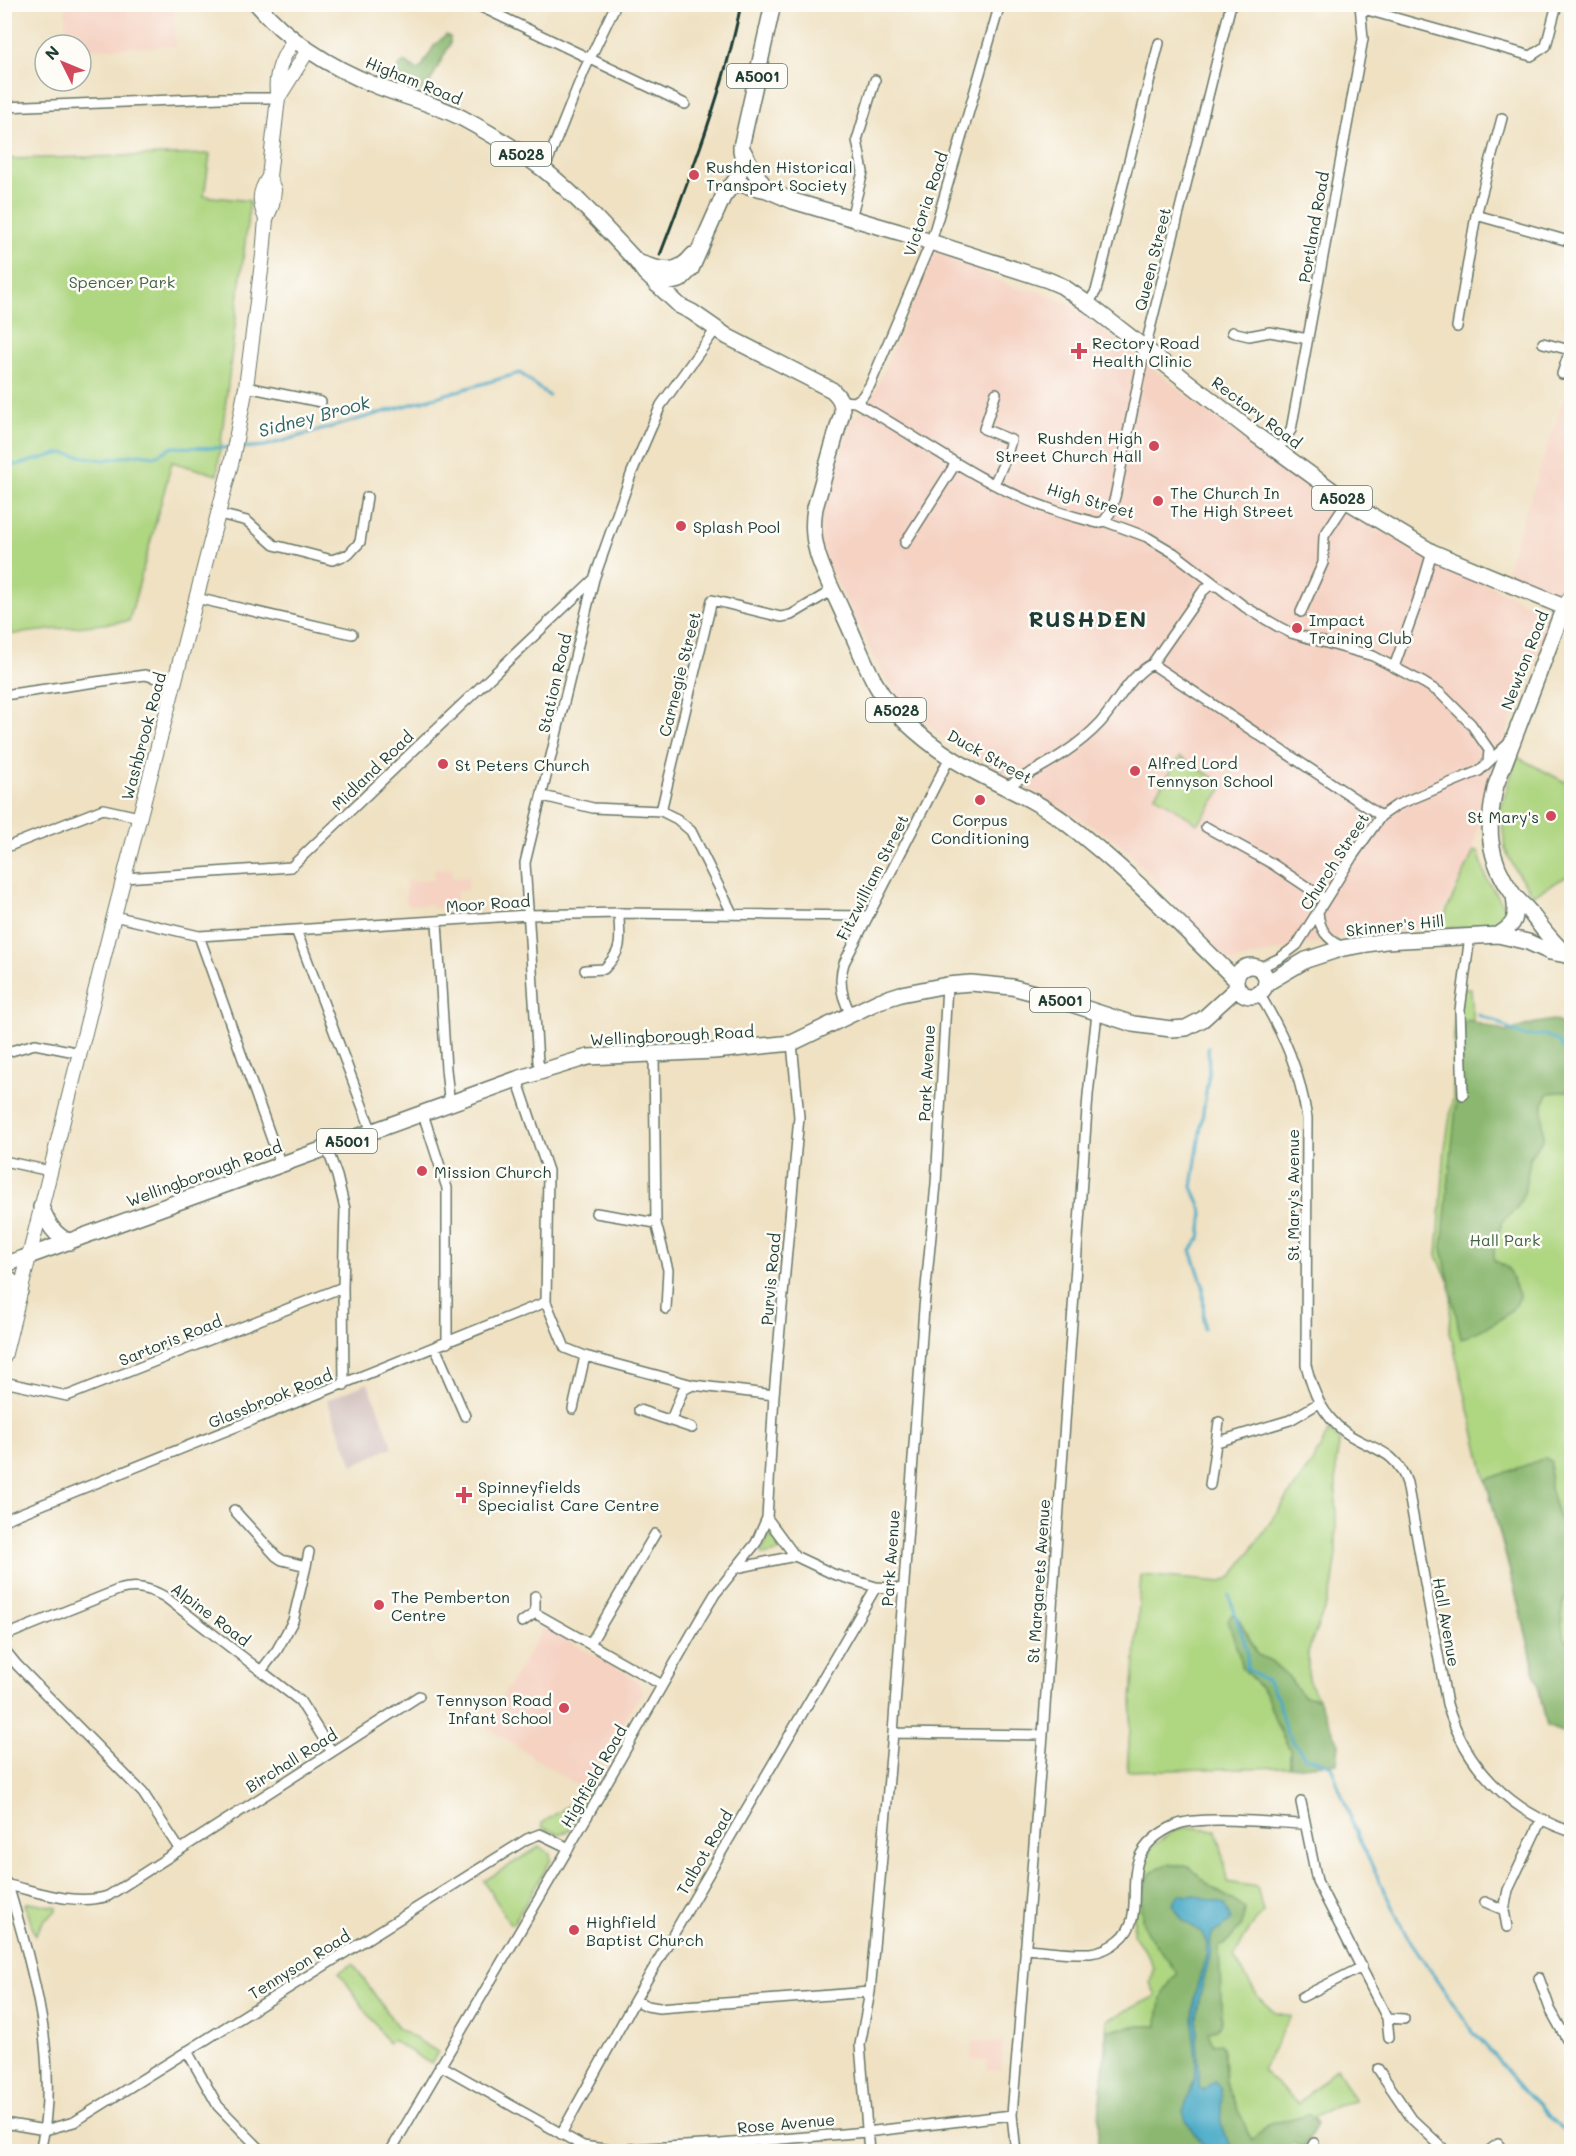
<svg xmlns="http://www.w3.org/2000/svg" width="1576" height="2156" font-family="Mali,sans-serif">
<style>
.built{fill:#f5d2c2}
.industrial{fill:#d1bfbd}
.green{fill:#afd681;stroke:#678a5a;stroke-width:1.5}
.forest{fill:#8bb76f;stroke:#557a52;stroke-width:1.5}
.water{fill:#46a9c6;stroke:#32737d;stroke-width:1.5}
.lines{fill:none;stroke-linecap:round;stroke-linejoin:round}
.stream{stroke:#46a9c6;stroke-width:3}
.street-casing{stroke:#687666;stroke-width:12}
.secondary-casing{stroke:#687666;stroke-width:16}
.primary-casing{stroke:#687666;stroke-width:18}
.street{stroke:#fff;stroke-width:9}
.secondary{stroke:#fff;stroke-width:14}
.primary{stroke:#fff;stroke-width:15}
.rail{stroke:#1f3d34;stroke-width:3}
.poi-dot{fill:#d1495b;stroke:#fdfcf7;stroke-width:2}
.labels{text-anchor:middle;dominant-baseline:central;stroke-width:5;stroke-linejoin:round;paint-order:stroke}
.shield{fill:#fdfcf7;stroke:#62766e;stroke-width:1.5}
.shield-label{font-size:15px;font-weight:bold;fill:#1f3d34}
.street-label{font-size:16px;fill:#1f3d34;stroke:#fdfcf7}
.poi-label{font-size:16px;fill:#1f3d34;stroke:#fdfcf7;text-anchor:start}
.park-label{font-size:16px;fill:#436347;stroke:#fdfcf7}
.water-label{font-size:18px;font-style:italic;fill:#2d6367;stroke:#fdfcf7}
.district-label{font-size:22px;font-weight:bold;letter-spacing:1.5px;fill:#1f3d34;stroke:#fdfcf7}
</style>
<rect width="100%" height="100%" fill="#fdfcf7"/>
<filter id="ink" filterUnits="userSpaceOnUse"><feTurbulence type="fractalNoise" baseFrequency=".0167" numOctaves="2"/><feDisplacementMap in="SourceGraphic" scale="12" xChannelSelector="R" yChannelSelector="G"/><feConvolveMatrix kernelMatrix="1 2 1 2 8 2 1 2 1" color-interpolation-filters="sRGB"/></filter>
<filter id="wash" filterUnits="userSpaceOnUse"><feTurbulence type="fractalNoise" baseFrequency=".008" numOctaves="4" result="noise"/><feDisplacementMap in="SourceGraphic" scale="24" xChannelSelector="R" yChannelSelector="G"/><feGaussianBlur stdDeviation="1.35" result="paint"/><feColorMatrix in="noise" values="0 0 0 0 0 0 0 0 0 0 0 0 0 0 0 0 0 1.4 0 .05"/><feComposite in="paint" operator="in"/></filter>
<g filter="url(#wash)">
<rect width="100%" height="100%" fill="#efe1c2"/>
<path class="built" d="M 65,5 L 174,5 L 175,46 L 81,49 L 81,45 L 67,45 Z
M 935,252 L 1016,288 L 1037,291 L 1070,304 L 1327,504 L 1551,616 L 1480,802 L 1474,851 L 1436,925 L 1345,936 L 1229,962 L 1158,883 L 1117,842 L 941,736 L 902,699 L 885,679 L 820,550 L 822,516 L 850,423 L 870,402 Z
M 1571,376 L 1571,582 L 1563,589 L 1545,591 L 1505,573 Z
M 452,868 L 452,878 L 468,877 L 468,890 L 456,891 L 456,902 L 444,902 L 444,907 L 432,908 L 431,904 L 406,905 L 406,881 L 434,880 L 434,869 Z
M 544,1627 L 637,1680 L 643,1691 L 581,1788 L 485,1726 Z
M 972,2041 L 1003,2043 L 1001,2071 L 987,2070 L 987,2061 L 971,2060 Z"/>
<path class="industrial" d="M 368,1383 L 393,1447 L 353,1465 L 327,1400 Z"/>
<path class="green" d="M 210,154 L 204,196 L 250,201 L 217,475 L 172,462 L 129,621 L 5,635 L 5,159 Z
M 1180,757 L 1225,785 L 1198,824 L 1155,795 Z
M 1517,757 L 1571,785 L 1571,874 L 1533,895 L 1516,871 L 1505,849 L 1501,808 Z
M 1474,851 L 1478,851 L 1487,880 L 1506,909 L 1503,922 L 1497,927 L 1441,928 L 1447,910 Z
M 1455,989 L 1471,989 L 1475,1043 L 1571,1041 L 1571,1736 L 1547,1726 L 1526,1633 L 1491,1500 L 1449,1328 L 1452,1289 L 1437,1256 L 1445,1148 L 1453,1097 Z
M 1329,1431 L 1340,1440 L 1336,1461 L 1336,1561 L 1332,1589 L 1308,1652 L 1308,1679 L 1318,1699 L 1303,1696 C 1290,1679 1278,1664 1258,1655 L 1252,1643 L 1228,1620 L 1243,1668 L 1266,1694 L 1277,1725 L 1290,1750 L 1290,1767 L 1127,1771 L 1141,1575 L 1222,1582 L 1233,1576 L 1313,1461 Z
M 770,1535 L 783,1549 L 783,1551 L 764,1555 L 762,1553 L 767,1539 Z
M 598,1783 L 569,1831 L 558,1834 L 543,1828 L 542,1823 L 575,1801 Z
M 1188,1827 L 1215,1830 L 1221,1846 L 1227,1882 L 1257,1887 L 1263,1912 L 1247,1933 L 1234,1958 L 1259,1998 L 1275,2013 L 1291,2016 L 1262,2070 L 1298,2104 L 1337,2067 L 1355,2101 L 1336,2105 L 1314,2117 L 1317,2124 L 1304,2147 L 1300,2151 L 1097,2152 L 1107,2020 L 1156,1996 L 1150,1983 L 1153,1969 L 1150,1958 L 1133,1934 L 1137,1874 L 1143,1860 L 1154,1845 L 1175,1830 Z
M 539,1847 L 541,1847 L 550,1854 L 551,1860 L 513,1924 L 510,1924 L 484,1881 Z
M 29,1902 L 57,1907 L 57,1910 L 43,1922 L 35,1935 L 25,1904 Z
M 353,1964 L 399,2029 L 438,2052 L 431,2064 L 392,2040 L 388,2043 L 339,1972 Z"/>
<path class="forest" d="M 446,35 L 450,37 L 450,44 L 429,84 L 422,91 L 414,91 L 400,83 C 397,75 394,67 405,62 L 417,70 L 421,68 L 434,46 Z
M 1467,1020 L 1506,1032 L 1531,1024 L 1553,1020 L 1571,1028 L 1571,1091 L 1549,1093 L 1543,1104 L 1543,1140 L 1531,1155 L 1524,1193 L 1516,1210 L 1504,1219 L 1494,1243 L 1494,1260 L 1508,1268 L 1520,1297 C 1511,1319 1482,1329 1461,1339 L 1442,1248 L 1458,1086 L 1454,1036 Z
M 1545,1458 L 1551,1461 L 1550,1488 L 1558,1515 L 1569,1541 L 1567,1592 L 1561,1615 L 1564,1636 L 1571,1646 L 1571,1736 L 1547,1726 L 1526,1633 L 1486,1480 Z
M 1232,1614 L 1239,1620 L 1258,1655 L 1271,1661 L 1288,1676 L 1303,1696 L 1318,1699 L 1339,1744 L 1337,1763 L 1290,1767 L 1290,1750 L 1277,1725 L 1266,1694 L 1243,1668 L 1228,1620 Z
M 1168,1864 L 1190,1867 L 1211,1887 L 1245,1908 C 1244,1925 1234,1939 1219,1946 L 1222,2022 L 1217,2029 L 1208,2033 L 1213,2044 L 1221,2043 L 1224,2050 L 1225,2081 L 1252,2141 L 1267,2125 L 1309,2114 L 1317,2124 L 1304,2147 L 1293,2143 L 1276,2151 L 1097,2152 L 1101,2089 L 1108,2030 L 1140,2026 L 1158,2026 C 1158,2007 1163,1988 1177,1974 C 1158,1940 1133,1935 1144,1890 C 1148,1874 1152,1869 1168,1864 Z"/>
<path class="water" d="M 1181,1894 L 1187,1896 L 1195,1895 L 1224,1904 L 1231,1920 C 1225,1929 1213,1930 1211,1937 C 1210,1943 1211,1949 1210,1955 C 1204,1982 1196,2000 1197,2028 C 1197,2048 1200,2068 1199,2088 L 1203,2090 L 1214,2081 C 1227,2089 1219,2109 1221,2122 C 1222,2131 1229,2145 1236,2151 L 1208,2151 L 1187,2123 L 1183,2112 L 1195,2078 L 1196,2059 L 1193,2030 L 1194,1997 L 1206,1955 L 1207,1944 L 1202,1933 L 1182,1919 L 1173,1905 L 1177,1897 Z"/>
<g class="lines">
<path class="stream" d="M 239,448 L 265,446 L 520,373 L 549,396
M 4,464 L 16,465 L 62,453 L 104,460 L 139,454 L 155,456 L 173,447 L 230,448
M 1478,1015 L 1496,1021 L 1512,1031 L 1525,1036 L 1545,1035 L 1558,1041 L 1572,1061
M 1204,1329 L 1203,1285 L 1191,1250 L 1200,1238 L 1203,1213 L 1192,1187 L 1209,1072 L 1208,1047
M 1229,1595 L 1247,1650 L 1247,1669 L 1267,1681 L 1277,1697 L 1286,1732 L 1304,1756 L 1331,1766 L 1357,1835 L 1405,1933 L 1467,2024 L 1523,2090 L 1572,2139"/>
</g>
</g>
<g filter="url(#ink)">
<g class="lines">
<g class="street-casing">
<path id="street" d="M 475,4 L 685,104
M 1360,8 L 1531,56 L 1546,46 L 1557,4
M 4,107 L 221,98 L 278,98
M 543,169 L 547,163 L 584,71 L 616,4
M 1476,215 L 1572,242
M 851,218 L 863,172 L 857,140 L 875,80
M 1088,304 L 1096,291 L 1159,43
M 1457,327 L 1476,215 L 1502,118
M 1232,332 L 1249,336 L 1270,332 L 1308,339
M 1543,343 L 1570,350
M 1562,374 L 1572,344
M 246,387 L 321,402
M 842,401 L 855,402 C 918,436 977,483 1045,507 C 1062,514 1080,518 1098,523 L 1104,521 L 1147,537 L 1174,553 L 1245,607 L 1279,627 L 1291,633 L 1373,656 L 1424,683 L 1440,693 L 1471,724 L 1489,750 L 1488,762
M 855,402 L 862,397 L 870,385 L 931,242 L 1000,4
M 1277,451 L 1291,430 L 1363,39 L 1360,4
M 994,484 L 1006,458 L 1011,440 L 984,429 L 996,393
M 219,514 L 247,521 L 274,545 L 332,560 L 349,554 L 360,542 L 367,497
M 1104,521 L 1110,513 L 1115,497 L 1145,349 L 1231,4
M 905,543 L 956,463
M 196,598 L 352,634
M 1301,612 L 1323,563 L 1324,536 L 1347,501
M 1152,664 L 1381,816
M 1394,667 L 1418,600 L 1432,552
M 4,695 L 145,675 L 174,683
M 1007,786 C 1039,768 1074,751 1100,723 C 1117,704 1129,676 1152,664 L 1203,591 L 1209,586 L 1215,586
M 543,796 L 593,808 L 661,811 L 677,819 L 691,831 L 732,913
M 661,811 L 712,600 L 781,617 L 791,615 L 833,590
M 1206,827 L 1271,863 L 1325,899
M 4,848 L 103,809 L 139,817
M 124,878 L 291,867 L 594,579
M 1318,911 C 1319,930 1327,938 1343,948
M 114,916 L 199,936 L 528,915 L 619,913 L 868,916
M 437,922 L 446,1069 L 449,1097 L 452,1103
M 296,930 L 372,1132
M 199,936 L 281,1165
M 1259,968 L 1280,958 L 1297,945 L 1352,857 L 1381,816 L 1397,805 L 1479,771 L 1510,742
M 585,970 L 604,969 C 625,947 619,942 619,913
M 1260,995 C 1285,1037 1299,1069 1307,1118 L 1306,1365 C 1313,1392 1322,1415 1345,1432 C 1371,1451 1395,1447 1407,1483 L 1447,1704 C 1465,1766 1510,1812 1572,1832
M 851,1014 C 841,997 838,981 844,963 L 950,757
M 792,1043 L 799,1117 L 774,1395 L 767,1518 L 795,1556
M 4,1053 L 35,1044 L 80,1053
M 654,1053 L 656,1223 L 668,1270 L 666,1309
M 541,1071 L 538,1062 L 525,863 L 594,579 L 632,472 L 661,405 L 716,329
M 517,1079 L 548,1171 L 546,1302 L 565,1348 L 585,1356 L 573,1409
M 1463,1095 L 1460,1010 L 1470,936
M 423,1114 L 447,1188 L 447,1343
M 327,1148 L 337,1176 L 345,1209 L 343,1287 L 344,1385
M 4,1161 L 50,1171
M 596,1213 L 656,1223
M 435,1347 L 465,1416
M 585,1356 L 693,1385
M 4,1382 L 67,1396 L 343,1287
M 639,1410 L 692,1428
M 671,1420 L 683,1390 L 693,1385 L 774,1395
M 1217,1442 L 1290,1420 L 1319,1403
M 1210,1485 L 1219,1422
M 234,1510 L 276,1556 L 282,1560 L 306,1566 L 293,1621 L 277,1650 L 261,1671
M 4,1520 L 546,1302
M 306,1566 L 309,1552
M 736,1568 L 756,1543 L 767,1518
M 535,1596 L 535,1613
M 522,1622 L 535,1613 L 662,1685
M 4,1636 L 118,1590 C 136,1585 149,1588 165,1597 L 300,1701 L 332,1752
M 590,1644 L 655,1534
M 4,1649 L 17,1665 L 143,1793 L 180,1850
M 893,1733 L 1043,1735
M 1301,1802 L 1317,1881 L 1387,2018 L 1389,2037
M 4,1880 L 8,1885 C 33,1970 61,2063 40,2152
M 8,1885 C 39,1892 76,1906 108,1896 L 419,1696
M 1485,1902 L 1504,1910
M 1507,1927 L 1504,1910 L 1508,1890 L 1541,1820
M 1025,1949 C 1046,1950 1069,1954 1090,1953 C 1100,1952 1111,1947 1119,1940 C 1144,1920 1128,1885 1139,1858 C 1146,1842 1160,1832 1176,1825 C 1199,1815 1275,1823 1304,1824
M 1539,1978 L 1550,2009 L 1572,2049
M 1302,1997 L 1362,1967
M 635,2000 L 647,2006 L 659,2008 L 870,1992
M 1387,2018 L 1404,2019
M 187,2051 L 218,2106 L 263,2152
M 440,2065 L 583,2146 L 611,2150 L 721,2144 L 866,2132 L 1012,2115
M 1378,2069 L 1412,2119 L 1447,2152
M 4,2123 L 45,2130 L 74,2122 L 527,1839 L 540,1834 L 569,1848
M 561,2134 L 635,2000 L 876,1587
M 390,2152 L 598,1798 L 700,1619 L 715,1594 L 736,1568 L 795,1556 L 833,1574 L 876,1587 L 903,1589
M 869,2152 L 860,2045 L 870,1992 L 893,1733 L 924,1308 L 936,1184 L 947,985
M 1016,2152 L 1012,2115 L 1043,1735 L 1088,1095 L 1097,1013
M 1309,2152 L 1314,2143
M 1487,2152 L 1498,2144 L 1504,2152"/>
</g>
<g class="secondary-casing">
<path id="secondary" d="M 278,98 L 308,50
M 266,219 C 259,202 258,193 269,177
M 1564,607 L 1572,595
M 4,1357 L 114,916 L 232,460 L 246,387 L 263,255 L 266,219 L 272,205 L 274,190 L 269,177 L 278,98 C 273,77 282,57 294,40"/>
</g>
<g class="primary-casing">
<path id="primary" d="M 257,4 C 289,42 332,68 377,86 C 405,97 435,104 462,118 C 490,133 518,150 543,169 C 577,196 607,230 637,262 L 645,273 L 680,306 L 692,312 L 728,337 L 832,390 C 840,398 842,401 842,413 L 815,508 C 808,548 826,575 842,611 C 853,634 862,658 874,681 C 893,717 935,750 970,769 C 1003,787 1036,800 1065,822 C 1127,869 1181,926 1236,980
M 728,188 L 738,184 L 767,190 L 793,201 L 909,235 L 1048,280 L 1062,286 L 1088,304 L 1256,435 L 1347,501 L 1432,552 L 1564,607 L 1496,785 C 1486,827 1487,858 1513,894 C 1517,900 1524,905 1529,911 C 1541,927 1555,946 1572,959
M 767,190 L 754,171 L 741,147 L 773,4
M 637,262 C 660,270 676,277 693,255
M 657,285 L 680,280 L 691,269 L 723,197 L 738,177 L 743,160 L 741,150
M 1498,935 C 1517,924 1517,917 1514,896
M1236 981a15 15 0 1 1 30 0a15 15 0 1 1-30 0Z
M 1267,983 L 1306,960 L 1343,948 L 1385,941 L 1498,935 L 1528,942 L 1550,952 L 1566,955
M 41,1207 C 48,1223 53,1235 70,1242
M 4,1265 L 517,1079 L 588,1057 L 714,1051 L 792,1043 L 879,1001 L 901,994 L 947,985 L 971,983 L 1012,987 L 1053,998 L 1133,1024 L 1171,1029 L 1186,1028 L 1203,1019 L 1237,988
M 4,1274 L 20,1291"/>
</g>
<use href="#street" class="street"/>
<use href="#secondary" class="secondary"/>
<use href="#primary" class="primary"/>
<path class="rail" d="M 660,255 C 691,174 724,90 741,4"/>
</g>
</g>
<g class="poi-dot">
<circle cx="694" cy="175" r="6"/>
<path d="M1076 342h6v6h6v6h-6v6h-6v-6h-6v-6h6z"/>
<circle cx="1154" cy="446" r="6"/>
<circle cx="1158" cy="501" r="6"/>
<circle cx="681" cy="526" r="6"/>
<circle cx="1297" cy="628" r="6"/>
<circle cx="443" cy="764" r="6"/>
<circle cx="1135" cy="771" r="6"/>
<circle cx="980" cy="800" r="6"/>
<circle cx="1551" cy="816" r="6"/>
<circle cx="422" cy="1171" r="6"/>
<path d="M461 1486h6v6h6v6h-6v6h-6v-6h-6v-6h6z"/>
<circle cx="379" cy="1605" r="6"/>
<circle cx="564" cy="1708" r="6"/>
<circle cx="574" cy="1930" r="6"/>
</g>
<g class="labels">
<g class="shield">
<rect x="727" y="64" width="60" height="24" rx="4.5"/>
<rect x="491" y="142" width="60" height="24" rx="4.5"/>
<rect x="1312" y="486" width="60" height="24" rx="4.5"/>
<rect x="866" y="698" width="60" height="24" rx="4.5"/>
<rect x="1030" y="988" width="60" height="24" rx="4.5"/>
<rect x="317" y="1129" width="60" height="24" rx="4.5"/>
</g>
<g class="shield-label">
<text x="757" y="76">A5001</text>
<text x="521" y="154">A5028</text>
<text x="1342" y="498">A5028</text>
<text x="896" y="710">A5028</text>
<text x="1060" y="1000">A5001</text>
<text x="347" y="1141">A5001</text>
</g>
<g class="street-label">
<text transform="translate(414 80) rotate(22)">Higham Road</text>
<text transform="translate(925 204) rotate(-72)">Victoria Road</text>
<text transform="translate(1313 227) rotate(-80)">Portland Road</text>
<text transform="translate(1152 259) rotate(-76)">Queen Street</text>
<text transform="translate(1257 412) rotate(37)">Rectory Road</text>
<text transform="translate(1091 500) rotate(16)">High Street</text>
<text transform="translate(1524 660) rotate(-69)">Newton Road</text>
<text transform="translate(679 674) rotate(-76)">Carnegie Street</text>
<text transform="translate(554 683) rotate(-77)">Station Road</text>
<text transform="translate(143 736) rotate(-75)">Washbrook Road</text>
<text transform="translate(990 756) rotate(29)">Duck Street</text>
<text transform="translate(372 770) rotate(-44)">Midland Road</text>
<text transform="translate(1334 861) rotate(-57)">Church Street</text>
<text transform="translate(872 877) rotate(-63)">Fitzwilliam Street</text>
<text transform="translate(488 903) rotate(-4)">Moor Road</text>
<text transform="translate(1395 925) rotate(-6)">Skinner's Hill</text>
<text transform="translate(672 1035) rotate(-3)">Wellingborough Road</text>
<text transform="translate(926 1073) rotate(-87)">Park Avenue</text>
<text transform="translate(204 1173) rotate(-20)">Wellingborough Road</text>
<text transform="translate(1292 1195) rotate(-90)">St Mary's Avenue</text>
<text transform="translate(770 1279) rotate(-85)">Purvis Road</text>
<text transform="translate(170 1340) rotate(-22)">Sartoris Road</text>
<text transform="translate(270 1398) rotate(-22)">Glassbrook Road</text>
<text transform="translate(890 1558) rotate(-86)">Park Avenue</text>
<text transform="translate(1038 1581) rotate(-86)">St Margarets Avenue</text>
<text transform="translate(211 1614) rotate(37)">Alpine Road</text>
<text transform="translate(1447 1622) rotate(80)">Hall Avenue</text>
<text transform="translate(291 1760) rotate(-32)">Birchall Road</text>
<text transform="translate(593 1776) rotate(-60)">Highfield Road</text>
<text transform="translate(704 1852) rotate(-60)">Talbot Road</text>
<text transform="translate(299 1964) rotate(-32)">Tennyson Road</text>
<text transform="translate(786 2123) rotate(-5)">Rose Avenue</text>
</g>
<g class="poi-label">
<text x="706" y="166">Rushden Historical<tspan x="706" dy="18">Transport Society</tspan></text>
<text x="1092" y="342">Rectory Road<tspan x="1092" dy="18">Health Clinic</tspan></text>
<text x="1142" y="437" text-anchor="end">Rushden High<tspan x="1142" dy="18">Street Church Hall</tspan></text>
<text x="1170" y="492">The Church In<tspan x="1170" dy="18">The High Street</tspan></text>
<text x="693" y="526">Splash Pool</text>
<text x="1309" y="619">Impact<tspan x="1309" dy="18">Training Club</tspan></text>
<text x="1147" y="762">Alfred Lord<tspan x="1147" dy="18">Tennyson School</tspan></text>
<text x="455" y="764">St Peters Church</text>
<text x="1539" y="816" text-anchor="end">St Mary's</text>
<text x="980" y="819" text-anchor="middle">Corpus<tspan x="980" dy="18">Conditioning</tspan></text>
<text x="434" y="1171">Mission Church</text>
<text x="478" y="1486">Spinneyfields<tspan x="478" dy="18">Specialist Care Centre</tspan></text>
<text x="391" y="1596">The Pemberton<tspan x="391" dy="18">Centre</tspan></text>
<text x="552" y="1699" text-anchor="end">Tennyson Road<tspan x="552" dy="18">Infant School</tspan></text>
<text x="586" y="1921">Highfield<tspan x="586" dy="18">Baptist Church</tspan></text>
</g>
<g class="park-label">
<text x="122" y="281">Spencer Park</text>
<text x="1505" y="1239">Hall Park</text>
</g>
<g class="water-label">
<text transform="translate(314 416) rotate(-15)">Sidney Brook</text>
</g>
<g class="district-label">
<text x="1088" y="618">RUSHDEN</text>
</g>
</g>
<rect width="1576" height="2156" fill="none" stroke="#fdfcf7" stroke-width="24"/>
<g transform="translate(63 63) rotate(313)"><circle r="28" fill="#fdfcf7" stroke="#a4b0a9" stroke-width="1.5"/>
<path d="M0-4.5L10 22L0 15L-10 22Z" fill="#d1495b"/>
<text y="-9" font-size="16" font-weight="bold" text-anchor="middle" fill="#1f3d34">N</text>
</g>
</svg>
